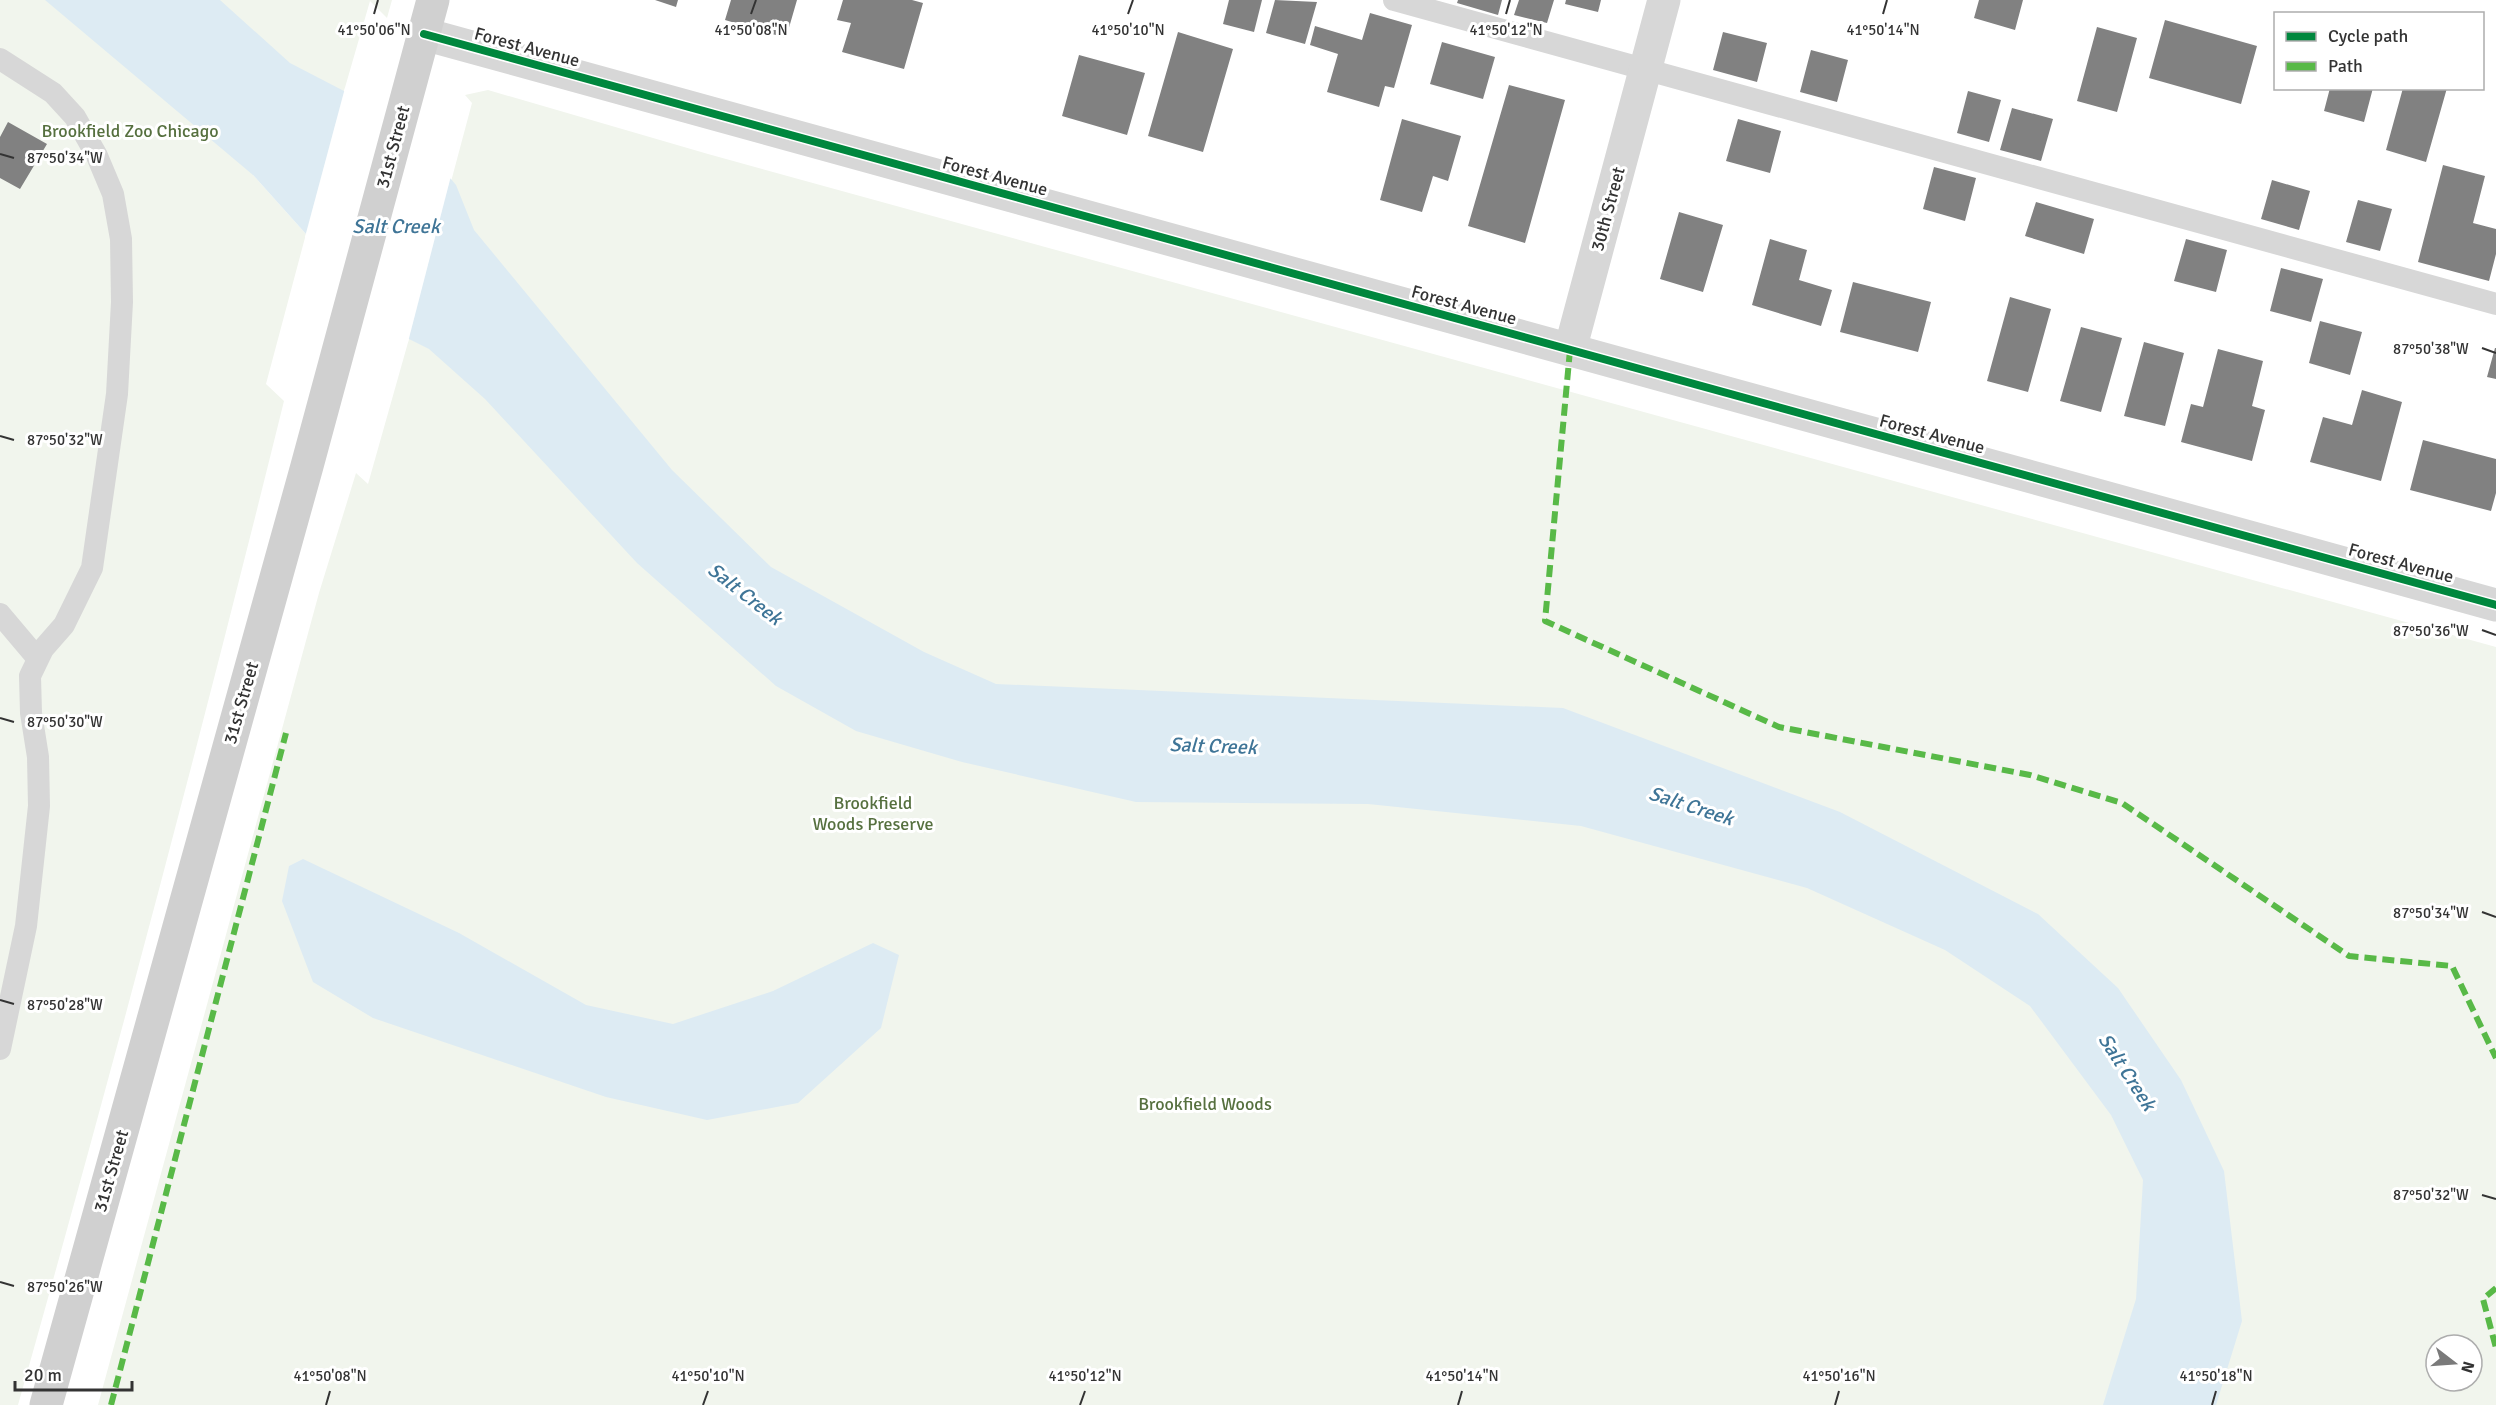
<svg xmlns="http://www.w3.org/2000/svg" width="2496" height="1405" font-family="Signika,sans-serif">
<style>
.green{fill:#f1f5ed;fill-rule:evenodd}
.water{fill:#ddebf3}
.pier{fill:#fff}
.building{fill:#818181}
.lines{fill:none;stroke-linecap:round;stroke-linejoin:round}
.lane{stroke:#d7d7d7;stroke-width:22}
.street{stroke:#d7d7d7;stroke-width:33}
.secondary{stroke:#d0d0d0;stroke-width:33}
.quiet{stroke:#58b947;stroke-width:6;stroke-dasharray:12 6;stroke-linecap:butt}
.cycleway-casing{stroke:#fff;stroke-width:11}
.cycleway{stroke:#00873e;stroke-width:8}
.ticks{fill:none;stroke:#333;stroke-width:2}
.labels{text-anchor:middle;dominant-baseline:central;stroke-width:6;stroke-linejoin:round;paint-order:stroke}
.street-label{font-size:18px;fill:#333;stroke:#fff}
.park-label{font-size:18px;fill:#56703f;stroke:#fff}
.water-label{font-size:20px;font-style:italic;fill:#3f7597;stroke:#fff}
.ticks-label{font-size:15px;text-anchor:middle;fill:#333;stroke:#fff;stroke-width:6;stroke-linejoin:round;paint-order:stroke}
</style>
<rect width="100%" height="100%" fill="#fff"/>
<path class="green" d="M 0,0 L 392,0 L 387,18 L 370,1 L 344,91 L 253,175 L 306,234 L 266,384 L 284,401 C 201,737 112,1072 18,1405 L 0,1405 Z
M 488,90 L 708,154 L 2496,647 L 2496,1405 L 98,1405 L 319,593 L 356,473 L 368,484 L 409,339 L 472,103 L 465,95 ZM 2436,1345 L 2472,1345 L 2472,1381 L 2436,1381 Z"/>
<path class="water" d="M 45,0 L 220,0 L 290,63 L 344,91 L 451,179 L 456,185 L 474,230 L 672,470 L 771,567 L 924,652 L 996,684 L 1563,708 L 1840,812 L 2038,914 L 2118,988 L 2181,1080 L 2224,1171 L 2242,1321 L 2216,1405 L 2103,1405 L 2136,1299 L 2143,1180 L 2111,1115 L 2030,1006 L 1945,950 L 1807,888 L 1581,826 L 1368,804 L 1136,802 L 962,762 L 856,731 L 776,686 L 637,563 L 485,399 L 429,349 L 409,339 L 306,234 L 253,175 Z
M 303,859 L 459,933 L 586,1005 L 673,1024 L 773,991 L 873,943 L 899,955 L 881,1028 L 798,1103 L 707,1120 L 606,1097 L 373,1018 L 313,982 L 282,901 L 289,866 Z"/>
<path class="pier" d="M 345,88 L 451,176 L 408,342 L 305,237 Z"/>
<path class="building" d="M 655,0 L 678,0 L 676,7 Z
M 731,0 L 797,0 L 786,38 L 725,20 Z
M 843,0 L 912,0 L 923,3 L 904,69 L 842,52 L 851,23 L 837,20 Z
M 1229,0 L 1262,0 L 1254,32 L 1223,24 Z
M 1275,0 L 1317,2 L 1305,44 L 1266,33 Z
M 1458,0 L 1502,0 L 1498,15 L 1457,3 Z
M 1519,0 L 1554,0 L 1547,23 L 1514,15 Z
M 1566,0 L 1601,0 L 1598,12 L 1565,4 Z
M 1979,0 L 2023,0 L 2015,30 L 1974,18 Z
M 1370,13 L 1412,25 L 1394,88 L 1385,86 L 1379,107 L 1327,92 L 1338,54 L 1310,45 L 1315,26 L 1362,40 Z
M 2165,20 L 2257,46 L 2241,104 L 2149,78 Z
M 2097,27 L 2137,38 L 2117,112 L 2077,101 Z
M 1178,32 L 1233,49 L 1203,152 L 1148,136 Z
M 1723,32 L 1767,43 L 1757,82 L 1713,70 Z
M 1442,42 L 1495,57 L 1483,99 L 1430,84 Z
M 1811,50 L 1848,60 L 1837,102 L 1800,92 Z
M 1079,55 L 1145,73 L 1127,135 L 1062,116 Z
M 1509,85 L 1565,100 L 1525,243 L 1468,226 Z
M 2330,88 L 2373,88 L 2364,122 L 2324,111 Z
M 2403,88 L 2447,88 L 2426,162 L 2386,150 Z
M 1968,91 L 2001,100 L 1989,142 L 1957,133 Z
M 2012,108 L 2053,119 L 2041,161 L 2000,150 Z
M 1402,119 L 1461,136 L 1448,181 L 1433,176 L 1422,212 L 1380,200 Z
M 1738,119 L 1781,131 L 1770,173 L 1726,161 Z
M 8,122 L 47,144 L 20,189 L 0,178 L 0,137 Z
M 2443,165 L 2485,176 L 2473,223 L 2496,229 L 2496,254 L 2489,281 L 2418,262 Z
M 1934,167 L 1976,178 L 1965,221 L 1923,209 Z
M 2272,180 L 2310,191 L 2299,230 L 2261,219 Z
M 2358,200 L 2392,209 L 2380,251 L 2346,242 Z
M 2036,202 L 2094,219 L 2084,254 L 2025,236 Z
M 1679,212 L 1723,225 L 1703,292 L 1660,279 Z
M 1770,239 L 1807,250 L 1799,280 L 1832,290 L 1821,326 L 1752,305 Z
M 2186,239 L 2227,250 L 2216,292 L 2174,281 Z
M 2281,268 L 2323,279 L 2311,322 L 2270,311 Z
M 1853,282 L 1931,302 L 1918,352 L 1840,332 Z
M 2010,297 L 2051,309 L 2028,392 L 1987,381 Z
M 2320,321 L 2362,332 L 2350,375 L 2309,363 Z
M 2081,327 L 2122,338 L 2101,412 L 2060,401 Z
M 2144,342 L 2184,353 L 2165,426 L 2124,416 Z
M 2495,348 L 2496,348 L 2496,379 L 2487,377 Z
M 2218,349 L 2263,361 L 2252,406 L 2265,410 L 2252,461 L 2181,442 L 2191,404 L 2203,407 Z
M 2362,390 L 2402,402 L 2381,481 L 2310,462 L 2323,417 L 2352,425 Z
M 2423,440 L 2496,459 L 2496,493 L 2491,511 L 2410,490 Z"/>
<g class="lines">
<path class="lane" d="M 1394,0 L 2496,304
M 0,59 L 53,93 L 75,117 L 97,156 L 113,194 L 121,239 L 122,302 L 117,394 L 92,568 L 64,625 L 43,649 L 30,676 L 31,713 L 38,757 L 39,806 L 26,926 L 0,1049
M 0,614 L 38,659"/>
<path class="street" d="M 424,34 L 2496,605
M 1570,350 L 1664,0"/>
<path class="secondary" d="M 46,1405 L 307,466 L 433,0"/>
<path class="quiet" d="M 1570,350 L 1545,621 L 1779,727 L 2030,775 L 2122,803 L 2349,956 L 2452,966 L 2496,1058
M 2496,1288 L 2483,1299 L 2496,1348
M 111,1405 L 286,733"/>
<g class="cycleway-casing">
<path id="cycleway" d="M 424,34 L 2496,605"/>
</g>
<use href="#cycleway" class="cycleway"/>
</g>
<path class="ticks" d="M 374,14 L 378,0M 751,14 L 756,0M 1128,14 L 1133,0M 1506,14 L 1510,0M 1883,14 L 1887,0M 0,154 L 14,158M 2482,348 L 2496,353M 0,436 L 14,440M 2482,630 L 2496,635M 0,718 L 14,722M 2482,912 L 2496,917M 0,1000 L 14,1004M 2482,1195 L 2496,1199M 0,1282 L 14,1286M 326,1405 L 330,1391M 703,1405 L 708,1391M 1080,1405 L 1085,1391M 1458,1405 L 1462,1391M 1835,1405 L 1839,1391M 2212,1405 L 2216,1391"/>
<g class="labels">
<g class="street-label">
<text transform="translate(527 47) rotate(15)">Forest Avenue</text>
<text transform="translate(393 147) rotate(-75)">31st Street</text>
<text transform="translate(995 176) rotate(15)">Forest Avenue</text>
<text transform="translate(1608 209) rotate(-75)">30th Street</text>
<text transform="translate(1464 305) rotate(15)">Forest Avenue</text>
<text transform="translate(1932 434) rotate(15)">Forest Avenue</text>
<text transform="translate(2401 563) rotate(15)">Forest Avenue</text>
<text transform="translate(241 703) rotate(-74)">31st Street</text>
<text transform="translate(111 1171) rotate(-74)">31st Street</text>
</g>
<g class="park-label">
<text x="130" y="131">Brookfield Zoo Chicago</text>
<text x="873" y="803">Brookfield<tspan x="873" dy="21">Woods Preserve</tspan></text>
<text x="1205" y="1104">Brookfield Woods</text>
</g>
<g class="water-label">
<text x="396" y="226">Salt Creek</text>
<text transform="translate(745 594) rotate(38)">Salt Creek</text>
<text transform="translate(1213 746) rotate(2)">Salt Creek</text>
<text transform="translate(1691 806) rotate(18)">Salt Creek</text>
<text transform="translate(2127 1072) rotate(57)">Salt Creek</text>
</g>
</g>
<g class="ticks-label">
<text x="374" y="35">41°50'06"N</text>
<text x="751" y="35">41°50'08"N</text>
<text x="1128" y="35">41°50'10"N</text>
<text x="1506" y="35">41°50'12"N</text>
<text x="1883" y="35">41°50'14"N</text>
<text x="65" y="163">87°50'34"W</text>
<text x="2431" y="354">87°50'38"W</text>
<text x="65" y="445">87°50'32"W</text>
<text x="2431" y="636">87°50'36"W</text>
<text x="65" y="727">87°50'30"W</text>
<text x="2431" y="918">87°50'34"W</text>
<text x="65" y="1010">87°50'28"W</text>
<text x="2431" y="1200">87°50'32"W</text>
<text x="65" y="1292">87°50'26"W</text>
<text x="330" y="1381">41°50'08"N</text>
<text x="708" y="1381">41°50'10"N</text>
<text x="1085" y="1381">41°50'12"N</text>
<text x="1462" y="1381">41°50'14"N</text>
<text x="1839" y="1381">41°50'16"N</text>
<text x="2216" y="1381">41°50'18"N</text>
</g>
<rect x="2274" y="12" width="210" height="78" fill="#ffffff" stroke="#adadad" stroke-width="1.5"/>
<rect x="2286" y="32" width="30" height="9" fill="#00873e" stroke="#adadad" stroke-width="1.5"/>
<text x="2328" y="42" font-size="18" fill="#333333">Cycle path</text>
<rect x="2286" y="62" width="30" height="9" fill="#58b947" stroke="#adadad" stroke-width="1.5"/>
<text x="2328" y="72" font-size="18" fill="#333333">Path</text>
<g transform="translate(2454 1363) rotate(107)"><circle r="28" fill="#ffffff" stroke="#adadad" stroke-width="1.5"/>
<path d="M0-4.5L10 22L0 15L-10 22Z" fill="#7a7a7a"/>
<text y="-9" font-size="16" font-weight="bold" text-anchor="middle" fill="#333333">N</text>
</g>
<path d="M15 1381v9h117v-9" fill="none" stroke="#333333" stroke-width="3"/>
<text x="24" y="1381" font-size="18" fill="#333333" stroke="#ffffff" stroke-width="4.5" paint-order="stroke">20 m</text>
</svg>
